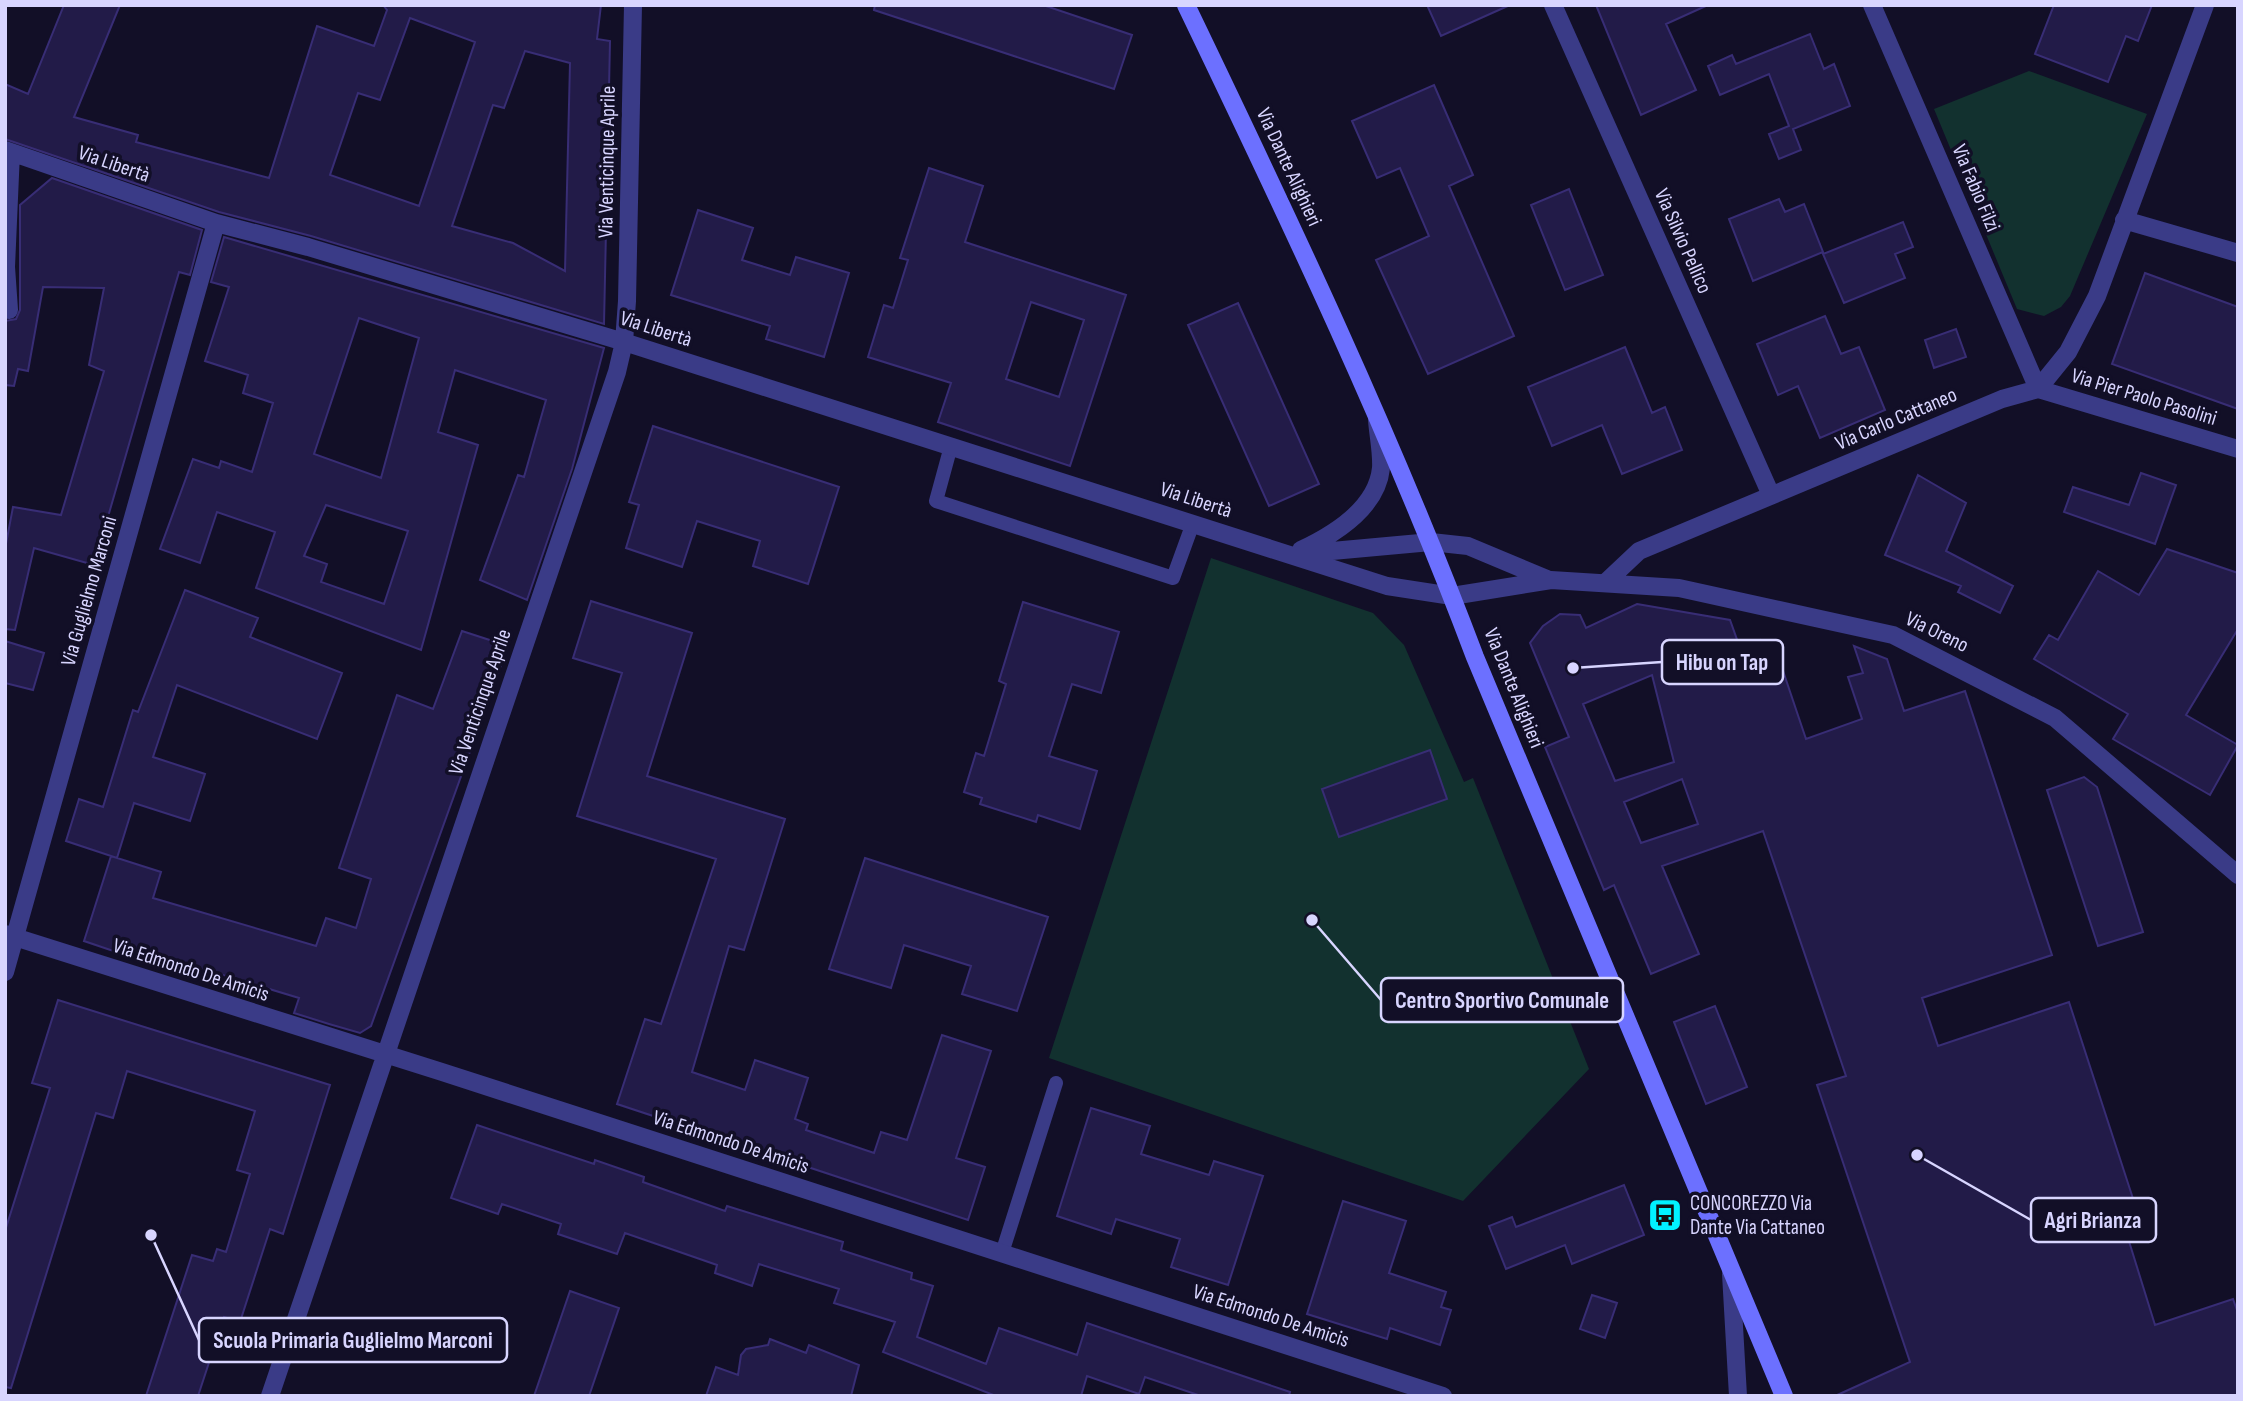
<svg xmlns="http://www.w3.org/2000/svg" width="2243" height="1401" font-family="'Sofia Sans Condensed',sans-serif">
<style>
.green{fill:#12312f}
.building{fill:#221b48;stroke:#382d75;stroke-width:2;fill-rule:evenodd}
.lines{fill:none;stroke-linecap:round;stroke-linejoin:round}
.service{stroke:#3a3b87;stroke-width:14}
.minor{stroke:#3a3b87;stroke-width:18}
.secondary{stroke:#6c70ff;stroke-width:18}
.labels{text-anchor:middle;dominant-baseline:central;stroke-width:7;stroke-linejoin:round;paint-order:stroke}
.street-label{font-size:21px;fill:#d8d5ff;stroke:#120f27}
.poi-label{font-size:21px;fill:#d8d5ff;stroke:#120f27;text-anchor:start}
.leader{fill:none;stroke:#d8d5ff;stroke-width:2.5}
.callout-dot{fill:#d8d5ff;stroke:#120f27;stroke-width:2.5}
.callout{fill:#120f27;stroke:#d8d5ff;stroke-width:2.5}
.callout-label{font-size:23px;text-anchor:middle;font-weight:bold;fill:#d8d5ff}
</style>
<rect width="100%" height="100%" fill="#120f27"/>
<path class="green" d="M 2029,71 L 2147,114 L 2070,296 L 2061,307 L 2044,316 L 2017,309 L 1934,109 Z
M 1211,558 L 1373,613 L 1404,645 L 1464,782 L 1473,778 L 1589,1069 L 1463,1201 L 1049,1058 Z"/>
<path class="building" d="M 64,5 L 120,5 L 74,117 L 138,135 L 136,142 L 269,178 L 317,26 L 374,46 L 387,10 L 383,5 L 601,5 L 597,39 L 610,41 L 604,324 L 311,236 L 219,212 L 5,139 L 5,84 L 28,94 ZM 410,18 L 475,42 L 419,206 L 330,175 L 358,93 L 380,100 ZM 525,51 L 570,63 L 565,271 L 513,243 L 452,226 L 493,105 L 504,108 Z
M 875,5 L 1043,5 L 1132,35 L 1114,89 L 874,10 Z
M 1427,5 L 1510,5 L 1441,36 Z
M 1596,5 L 1708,5 L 1666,24 L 1696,90 L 1641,115 Z
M 2054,5 L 2152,5 L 2138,41 L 2126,36 L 2108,82 L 2035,54 Z
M 1810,34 L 1824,69 L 1834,64 L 1850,106 L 1793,129 L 1801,150 L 1779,159 L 1769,134 L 1789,126 L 1769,74 L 1720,95 L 1708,66 L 1732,55 L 1736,64 Z
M 1434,85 L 1473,175 L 1449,186 L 1514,336 L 1428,374 L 1376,260 L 1429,236 L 1400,168 L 1377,178 L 1352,121 Z
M 929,168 L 983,186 L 965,242 L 1126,295 L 1070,466 L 938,422 L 951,383 L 868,357 L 884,305 L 893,308 L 908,260 L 900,258 ZM 1031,302 L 1084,320 L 1059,397 L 1006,379 Z
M 52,178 L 202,230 L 190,275 L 179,272 L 94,565 L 34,548 L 15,630 L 5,629 L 5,549 L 13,507 L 61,515 L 104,371 L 89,365 L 104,288 L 43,287 L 28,371 L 18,369 L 14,386 L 5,385 L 5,321 L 16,319 L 20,310 L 20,205 Z
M 1569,189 L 1603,275 L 1565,290 L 1531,205 Z
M 1779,199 L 1785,212 L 1804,204 L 1823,252 L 1753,281 L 1729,219 Z
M 698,210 L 753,228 L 742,260 L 790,275 L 796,257 L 849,273 L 824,357 L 766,339 L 770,326 L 671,295 Z
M 1903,222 L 1913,247 L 1895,254 L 1905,278 L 1844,303 L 1823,254 Z
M 224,237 L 604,348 L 572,469 L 527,600 L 480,580 L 518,475 L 524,477 L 546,400 L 455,370 L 438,432 L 478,445 L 421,650 L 256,588 L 275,532 L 217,512 L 200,563 L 160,549 L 193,459 L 219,468 L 221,461 L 252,472 L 273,403 L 243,393 L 248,375 L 205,361 L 229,287 L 211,282 ZM 359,318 L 419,338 L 381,478 L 314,454 ZM 326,505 L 408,531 L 384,604 L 321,582 L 327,564 L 304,556 Z
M 2145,273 L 2238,307 L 2238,409 L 2112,364 Z
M 1238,303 L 1319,484 L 1269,506 L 1188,325 Z
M 1825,316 L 1841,354 L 1859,347 L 1885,410 L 1820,438 L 1798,386 L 1778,395 L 1757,344 Z
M 1956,329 L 1966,357 L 1934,368 L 1925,340 Z
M 1625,347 L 1652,413 L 1665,407 L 1682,450 L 1622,474 L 1602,425 L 1552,446 L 1528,387 Z
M 653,426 L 839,487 L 808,584 L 753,566 L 760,541 L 697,521 L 682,567 L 626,548 L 639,505 L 629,502 Z
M 2141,473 L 2176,485 L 2155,544 L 2064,512 L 2073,487 L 2129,505 Z
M 1918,475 L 1966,503 L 1946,551 L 2013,586 L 2000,613 L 1958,592 L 1961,586 L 1885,555 Z
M 2167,549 L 2238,573 L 2238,629 L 2186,715 L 2238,745 L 2210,795 L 2113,739 L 2128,714 L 2034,659 L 2049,635 L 2058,640 L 2098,571 L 2139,595 Z
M 185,590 L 258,618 L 250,637 L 342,673 L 317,739 L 177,685 L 153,757 L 205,774 L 190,821 L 134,803 L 117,858 L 66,841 L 79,799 L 103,807 L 133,710 L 138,712 Z
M 591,601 L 692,633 L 647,776 L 785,819 L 744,950 L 729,946 L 692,1072 L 745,1090 L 755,1060 L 808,1078 L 795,1119 L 808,1124 L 806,1130 L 874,1153 L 881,1132 L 907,1140 L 942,1035 L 991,1051 L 956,1158 L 985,1167 L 968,1220 L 617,1104 L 645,1019 L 661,1024 L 716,859 L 577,816 L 622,673 L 573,658 Z
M 1023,602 L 1119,632 L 1101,693 L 1072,684 L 1049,756 L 1097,771 L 1080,829 L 1038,815 L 1036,822 L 980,804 L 982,798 L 964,792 L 976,753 L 984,756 L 1006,684 L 999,681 Z
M 1637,604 L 1730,620 L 1739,645 L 1760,640 L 1769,668 L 1781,665 L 1806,739 L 1862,719 L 1848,677 L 1863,673 L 1854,646 L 1887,659 L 1904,711 L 1965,691 L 2052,955 L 1922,998 L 1938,1046 L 2069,1002 L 2139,1217 L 2123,1222 L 2155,1325 L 2233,1299 L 2238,1313 L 2238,1396 L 1835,1396 L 1910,1362 L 1817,1085 L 1846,1076 L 1763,831 L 1662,866 L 1699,954 L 1651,974 L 1614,885 L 1604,890 L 1545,747 L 1569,737 L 1530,643 L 1543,626 L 1560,614 L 1580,615 L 1586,628 ZM 1652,675 L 1674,762 L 1615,781 L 1583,704 ZM 1682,779 L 1698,824 L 1641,843 L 1624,802 Z
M 462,631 L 508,646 L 371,1026 L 360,1033 L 329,1024 L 294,1013 L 299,998 L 137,949 L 134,958 L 84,941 L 111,856 L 161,872 L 153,898 L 316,946 L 326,918 L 356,928 L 371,879 L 339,868 L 397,695 L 433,709 Z
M 5,641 L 44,653 L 33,690 L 5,683 Z
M 1430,750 L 1447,799 L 1339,837 L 1322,789 Z
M 2084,777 L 2097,787 L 2143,932 L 2098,946 L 2047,790 Z
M 865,858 L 1048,917 L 1017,1011 L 962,994 L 971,966 L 904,945 L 891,988 L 829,969 Z
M 58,1000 L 330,1085 L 283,1234 L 270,1229 L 240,1322 L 224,1317 L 198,1396 L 146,1396 L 192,1255 L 213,1261 L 217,1249 L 226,1252 L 250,1174 L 237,1170 L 255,1111 L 127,1071 L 113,1118 L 96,1113 L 11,1388 L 5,1387 L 5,1231 L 50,1088 L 32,1083 Z
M 1715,1006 L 1747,1087 L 1706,1104 L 1674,1022 Z
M 1091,1108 L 1150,1126 L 1141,1154 L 1209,1175 L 1214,1161 L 1263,1176 L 1228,1285 L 1171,1267 L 1180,1239 L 1116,1219 L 1111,1234 L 1057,1216 Z
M 477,1125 L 594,1164 L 595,1160 L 644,1177 L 643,1182 L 725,1211 L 727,1206 L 843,1242 L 841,1250 L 912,1273 L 911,1279 L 933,1286 L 917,1337 L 986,1364 L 999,1328 L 1077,1355 L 1087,1323 L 1290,1392 L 1289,1396 L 1201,1396 L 1145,1377 L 1139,1394 L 1087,1376 L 1081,1396 L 996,1396 L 883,1352 L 895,1322 L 834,1303 L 839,1289 L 759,1264 L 752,1286 L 715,1273 L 717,1265 L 625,1233 L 617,1254 L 558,1234 L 561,1224 L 502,1204 L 498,1214 L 451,1198 Z
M 1624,1185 L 1644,1235 L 1572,1264 L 1565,1245 L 1506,1269 L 1489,1226 L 1512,1217 L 1516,1227 Z
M 1343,1201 L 1406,1221 L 1389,1273 L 1446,1292 L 1441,1307 L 1451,1310 L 1440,1345 L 1390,1328 L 1387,1339 L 1307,1314 Z
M 570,1291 L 619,1308 L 589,1396 L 534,1396 Z
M 1592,1295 L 1617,1303 L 1605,1338 L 1580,1329 Z
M 770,1339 L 806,1353 L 809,1345 L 859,1365 L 851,1396 L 706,1396 L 716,1367 L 738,1375 L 741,1355 L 746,1349 L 768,1345 Z"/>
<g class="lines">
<path class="service" d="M 951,446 L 936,501 L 1173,578 L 1193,523
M 1002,1253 L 1056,1083"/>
<path class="minor" d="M 1553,5 L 1771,495
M 1872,5 L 2038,389 L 2238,449
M 5,150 L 216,223 L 308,247 L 624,342 L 1387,586 L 1452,596 L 1551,580 L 1679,588 L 1893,635 L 2055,718 L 2238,875
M 2124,220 L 2238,253
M 9,310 L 6,267 L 11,152
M 1301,550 C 1333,535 1377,508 1381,468 C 1382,453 1378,435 1377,420
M 1299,554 L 1431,542 L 1468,546 L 1547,579
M 1605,583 L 1639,551 L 2002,399 L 2038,389 L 2068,352 L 2097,296 L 2205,5
M 5,934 L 442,1072 L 1443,1396
M 5,972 L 216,223
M 1731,1274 L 1738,1396
M 270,1396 L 617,372 L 624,342 L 627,301 L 633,5"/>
<path class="secondary" d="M 1186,5 C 1289,219 1391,434 1475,657 L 1784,1396"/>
</g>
<defs>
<g id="bus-square" transform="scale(1.75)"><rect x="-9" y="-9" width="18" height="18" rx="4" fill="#01f2ff" stroke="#120f27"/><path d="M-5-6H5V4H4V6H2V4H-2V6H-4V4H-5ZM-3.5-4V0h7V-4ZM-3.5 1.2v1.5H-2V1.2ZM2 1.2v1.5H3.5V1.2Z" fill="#111"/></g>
</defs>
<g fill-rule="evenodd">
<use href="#bus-square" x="1665" y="1215"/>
</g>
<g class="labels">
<g class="street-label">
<text transform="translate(607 162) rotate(-89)">Via Venticinque Aprile</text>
<text transform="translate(114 164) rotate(19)">Via Libertà</text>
<text transform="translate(1289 167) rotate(65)">Via Dante Alighieri</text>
<text transform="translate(1976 188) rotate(67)">Via Fabio Filzi</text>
<text transform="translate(1683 241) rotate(66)">Via Silvio Pellico</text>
<text transform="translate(656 329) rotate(18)">Via Libertà</text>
<text transform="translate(2144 397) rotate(17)">Via Pier Paolo Pasolini</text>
<text transform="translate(1896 419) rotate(-23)">Via Carlo Cattaneo</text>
<text transform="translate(1196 500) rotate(18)">Via Libertà</text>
<text transform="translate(89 591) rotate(-74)">Via Guglielmo Marconi</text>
<text transform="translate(1937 632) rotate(26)">Via Oreno</text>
<text transform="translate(1514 688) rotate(68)">Via Dante Alighieri</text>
<text transform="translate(480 702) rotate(-71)">Via Venticinque Aprile</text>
<text transform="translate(191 970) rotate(18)">Via Edmondo De Amicis</text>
<text transform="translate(731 1142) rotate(18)">Via Edmondo De Amicis</text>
<text transform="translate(1271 1316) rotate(18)">Via Edmondo De Amicis</text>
</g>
<g class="poi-label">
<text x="1690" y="1203">CONCOREZZO Via<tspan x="1690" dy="24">Dante Via Cattaneo</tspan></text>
</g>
</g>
<path class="leader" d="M1573 668L1662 662M1312 920L1381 1000M1917 1155L2031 1220M151 1235L199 1340"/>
<g class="callout-dot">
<circle cx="1573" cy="668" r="7"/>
<circle cx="1312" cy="920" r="7"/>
<circle cx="1917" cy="1155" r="7"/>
<circle cx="151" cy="1235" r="7"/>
</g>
<g class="callout">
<rect x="1662" y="640" width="121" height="44" rx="7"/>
<rect x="1381" y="978" width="242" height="44" rx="7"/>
<rect x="2031" y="1198" width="125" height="44" rx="7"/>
<rect x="199" y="1318" width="308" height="44" rx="7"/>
</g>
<g class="callout-label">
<text x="1722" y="670">Hibu on Tap</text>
<text x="1502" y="1008">Centro Sportivo Comunale</text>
<text x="2093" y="1228">Agri Brianza</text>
<text x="353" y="1348">Scuola Primaria Guglielmo Marconi</text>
</g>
<rect width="2243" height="1401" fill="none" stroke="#d8d5ff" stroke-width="14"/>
</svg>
